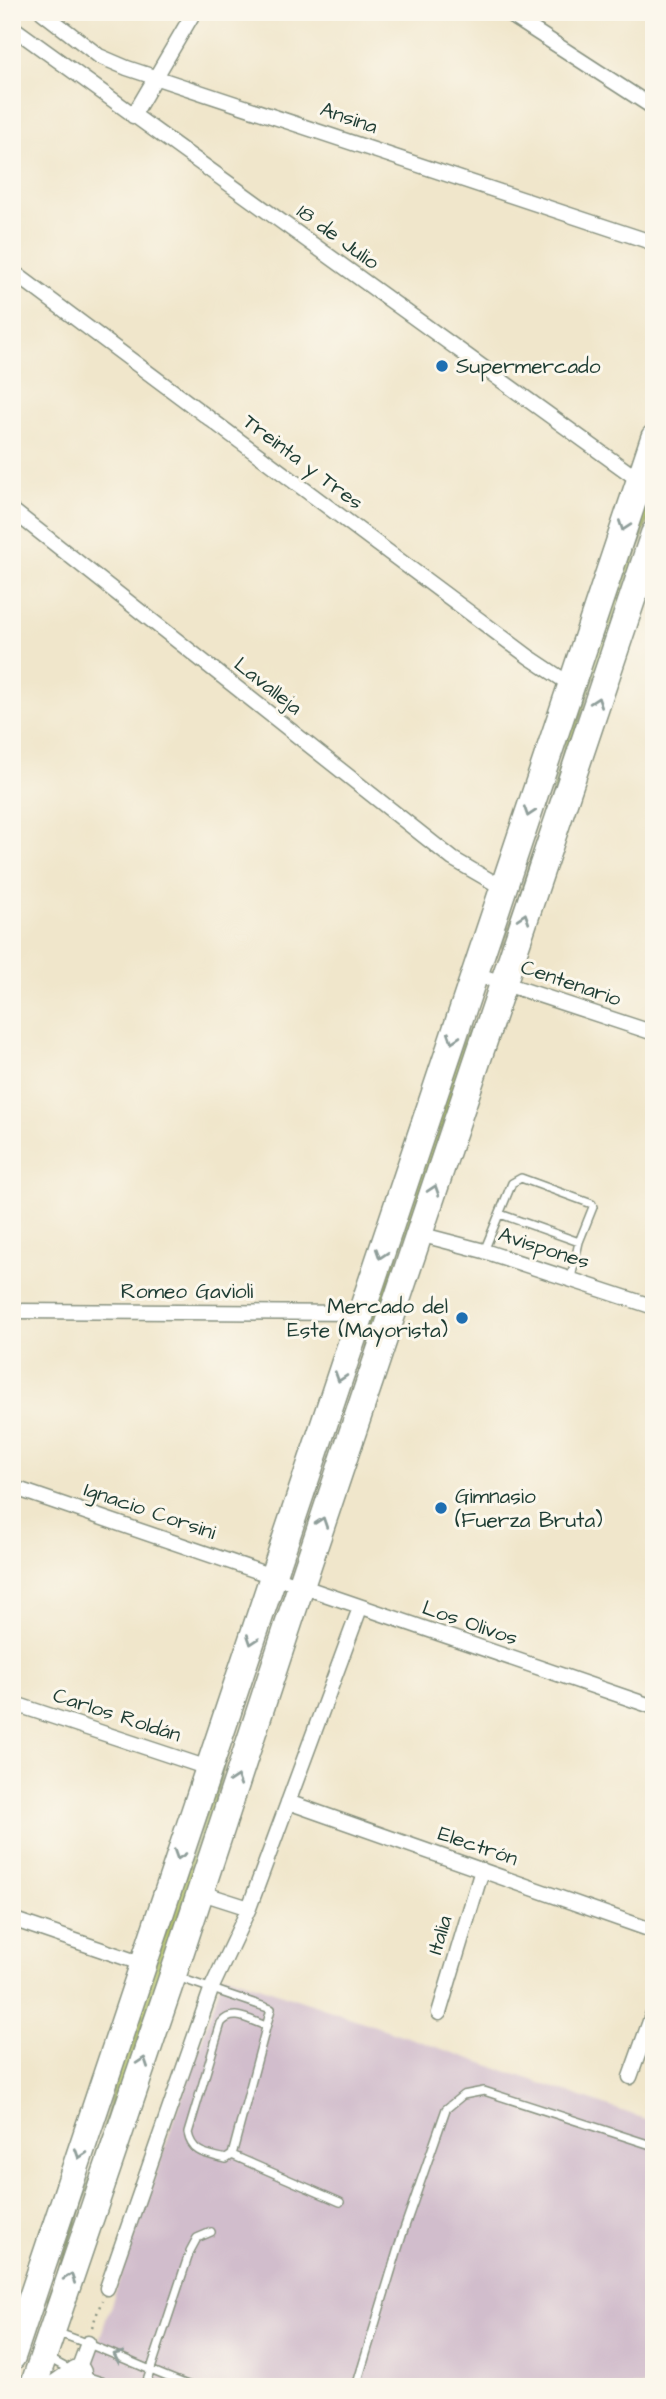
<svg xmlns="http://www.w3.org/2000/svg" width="666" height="2399" font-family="'Architects Daughter',sans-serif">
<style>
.industrial{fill:#d1bdcc}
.green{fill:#b0c164;stroke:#687f4c;stroke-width:2}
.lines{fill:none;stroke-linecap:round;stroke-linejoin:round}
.lane-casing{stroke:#889280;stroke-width:10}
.street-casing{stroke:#889280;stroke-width:17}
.highway-casing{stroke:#889280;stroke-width:29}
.path{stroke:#889280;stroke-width:2.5;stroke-dasharray:2 5;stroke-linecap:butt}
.lane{stroke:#fff;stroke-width:7}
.street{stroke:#fff;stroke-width:14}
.highway{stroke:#fff;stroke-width:26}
.oneway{stroke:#8f9e9a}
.poi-dot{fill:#1f6fb2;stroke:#fbf7ec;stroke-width:2.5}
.labels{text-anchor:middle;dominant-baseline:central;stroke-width:6;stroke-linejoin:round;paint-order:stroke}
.street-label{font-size:21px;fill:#1f3d34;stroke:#fbf7ec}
.poi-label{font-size:21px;fill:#1f3d34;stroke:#fbf7ec;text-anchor:start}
</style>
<rect width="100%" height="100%" fill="#fbf7ec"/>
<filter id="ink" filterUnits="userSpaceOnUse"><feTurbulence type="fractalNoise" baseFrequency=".0143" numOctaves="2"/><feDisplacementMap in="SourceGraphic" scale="14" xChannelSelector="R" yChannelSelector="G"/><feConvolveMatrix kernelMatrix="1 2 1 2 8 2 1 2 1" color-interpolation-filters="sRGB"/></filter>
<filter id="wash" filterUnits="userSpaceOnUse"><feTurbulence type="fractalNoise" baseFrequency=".00686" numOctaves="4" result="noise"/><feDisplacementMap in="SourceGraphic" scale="28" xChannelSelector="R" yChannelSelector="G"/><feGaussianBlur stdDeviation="1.57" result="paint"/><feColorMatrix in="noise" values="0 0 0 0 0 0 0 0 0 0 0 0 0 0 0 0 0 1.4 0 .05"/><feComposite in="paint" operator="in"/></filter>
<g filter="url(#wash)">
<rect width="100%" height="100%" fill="#f0e6cb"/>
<path class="industrial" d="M 224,1974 L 654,2122 L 654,2387 L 83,2387 Z"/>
<path class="green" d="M 654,468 L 654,502 L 502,949 L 551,798 L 567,733 Z
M 471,1027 L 474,1027 L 473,1041 L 355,1385 L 372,1311 L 463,1039 Z
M 228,1747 L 207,1837 L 51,2300 L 48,2300 L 99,2150 L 116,2074 Z"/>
</g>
<g filter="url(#ink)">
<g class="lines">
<g class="lane-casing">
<path id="lane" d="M 500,1214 L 579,1242
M 484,1251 L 512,1183 L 521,1178 L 592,1204 L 593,1207 L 579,1242 L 571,1278
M 177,1977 L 271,2009 L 232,2155 L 226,2159 C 207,2154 192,2154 188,2133 L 221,2023 C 233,2008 251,2021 266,2026
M 232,2155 L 340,2202
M 58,2337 L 64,2335 C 108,2350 149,2371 193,2387
M 51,2356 L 52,2360 L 72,2371
M 83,2375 L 119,2387
M 145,2387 L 190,2251 L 197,2238 L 211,2232
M 356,2387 L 403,2232 L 446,2109 L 463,2095 L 484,2091 L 654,2146"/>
</g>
<g class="street-casing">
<path id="street" d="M 42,12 L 99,56 L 127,68 L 654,243
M 506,12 L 654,108
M 12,27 L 639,480
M 133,116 L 194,12
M 12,271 L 529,657 L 571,685
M 12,510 L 453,859 L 503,888
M 475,974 L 654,1033
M 419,1234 L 484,1251 L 654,1307
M 12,1311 L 362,1313
M 12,1487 C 227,1559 439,1635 654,1707
M 12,1703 L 208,1768
M 288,1802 L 654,1931
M 199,1892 L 249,1908
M 12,1919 L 143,1964
M 439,2013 L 482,1870
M 630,2077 L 654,2010
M 107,2288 L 212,1987 L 249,1908 L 360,1608
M 75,2378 L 88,2343"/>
</g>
<g class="highway-casing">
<path id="highway" d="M 12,2357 L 654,438
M 33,2387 L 173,1975 L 301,1586 L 654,534
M 58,2387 L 78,2373"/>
</g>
<path class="path" d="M 92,2327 L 102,2300"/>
<use href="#lane" class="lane"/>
<use href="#street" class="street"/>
<use href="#highway" class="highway"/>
</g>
<defs><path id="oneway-chevron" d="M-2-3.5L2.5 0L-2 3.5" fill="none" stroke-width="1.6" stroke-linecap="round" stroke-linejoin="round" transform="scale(1.75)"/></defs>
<g class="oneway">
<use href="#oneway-chevron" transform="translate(624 526) rotate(109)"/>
<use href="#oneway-chevron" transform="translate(597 702) rotate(-71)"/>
<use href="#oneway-chevron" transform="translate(529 812) rotate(108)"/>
<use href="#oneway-chevron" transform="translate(524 918) rotate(-72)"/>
<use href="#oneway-chevron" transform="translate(453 1038) rotate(108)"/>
<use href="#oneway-chevron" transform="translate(434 1190) rotate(-72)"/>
<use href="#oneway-chevron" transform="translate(381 1254) rotate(108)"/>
<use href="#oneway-chevron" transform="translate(340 1377) rotate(108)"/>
<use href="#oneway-chevron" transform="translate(322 1522) rotate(-71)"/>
<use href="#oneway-chevron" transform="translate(252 1640) rotate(109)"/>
<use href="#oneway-chevron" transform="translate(236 1780) rotate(-72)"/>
<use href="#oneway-chevron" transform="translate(179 1855) rotate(108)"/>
<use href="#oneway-chevron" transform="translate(143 2062) rotate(-71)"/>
<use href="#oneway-chevron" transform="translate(80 2154) rotate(108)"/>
<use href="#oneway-chevron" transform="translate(70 2278) rotate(-71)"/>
<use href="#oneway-chevron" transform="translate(118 2356) rotate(-156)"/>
</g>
</g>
<g class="poi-dot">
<circle cx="442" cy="366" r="7"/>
<circle cx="462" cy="1318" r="7"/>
<circle cx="441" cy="1508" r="7"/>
</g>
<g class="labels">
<g class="street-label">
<text transform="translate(349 118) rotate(19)">Ansina</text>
<text transform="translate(338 237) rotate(36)">18 de Julio</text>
<text transform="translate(303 462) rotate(37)">Treinta y Tres</text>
<text transform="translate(268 686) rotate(38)">Lavalleja</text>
<text transform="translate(571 983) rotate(19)">Centenario</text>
<text transform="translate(544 1248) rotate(18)">Avispones</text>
<text x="187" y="1291">Romeo Gavioli</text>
<text transform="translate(150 1511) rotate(19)">Ignacio Corsini</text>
<text transform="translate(470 1623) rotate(19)">Los Olivos</text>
<text transform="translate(117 1715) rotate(18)">Carlos Roldán</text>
<text transform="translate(478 1846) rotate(19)">Electrón</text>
<text transform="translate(440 1935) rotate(-73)">Italia</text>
</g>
<g class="poi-label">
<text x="456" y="366">Supermercado</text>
<text x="448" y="1306" text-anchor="end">Mercado del<tspan x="448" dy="24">Este (Mayorista)</tspan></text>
<text x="455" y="1496">Gimnasio<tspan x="455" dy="24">(Fuerza Bruta)</tspan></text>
</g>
</g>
<rect width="666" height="2399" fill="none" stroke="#fbf7ec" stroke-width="42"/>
</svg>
